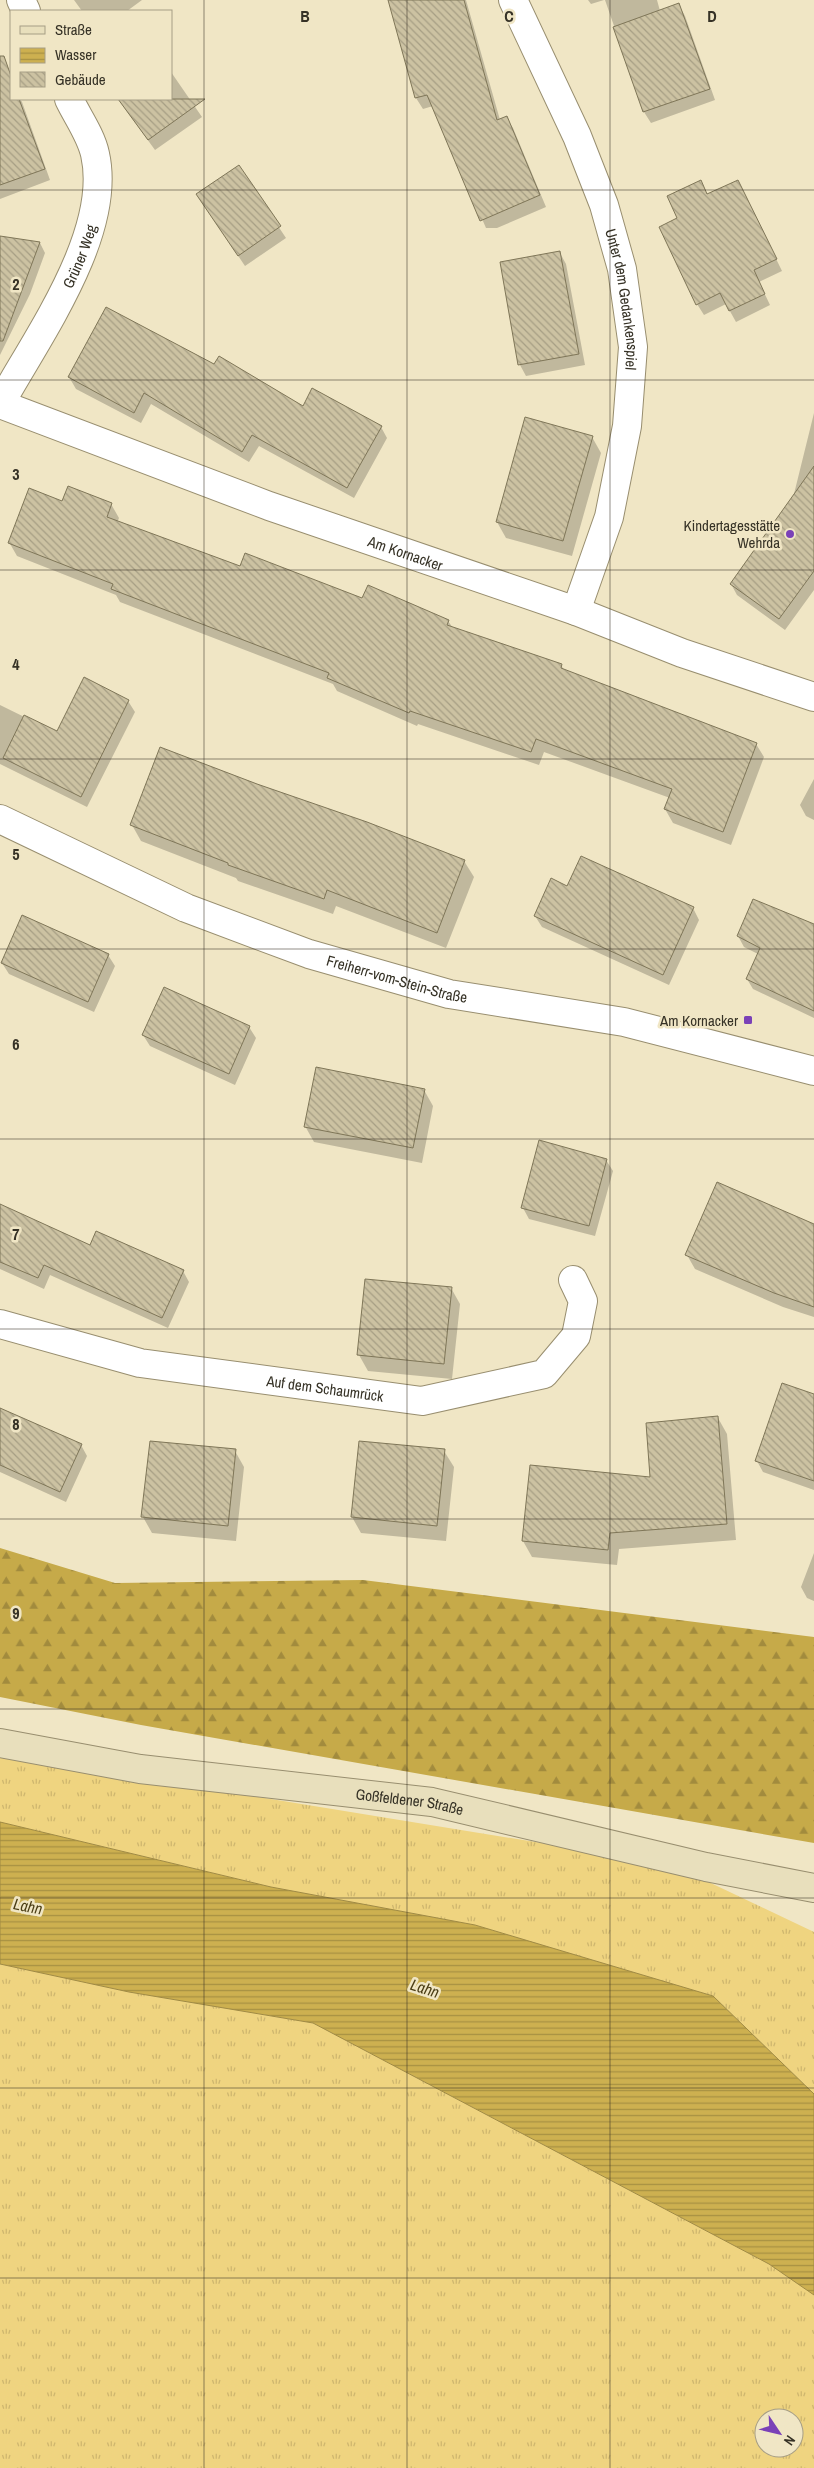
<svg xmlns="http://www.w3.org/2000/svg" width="814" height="2468" font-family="'Archivo Narrow',sans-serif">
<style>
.grass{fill:url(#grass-tufts);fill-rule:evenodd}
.forest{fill:url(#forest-firs)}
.water{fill:url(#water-rules);stroke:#a08a43}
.shadow{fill:#0003}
.building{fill:url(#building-back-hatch);stroke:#7f7658}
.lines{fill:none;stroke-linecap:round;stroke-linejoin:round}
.street-casing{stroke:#988e6f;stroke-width:30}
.secondary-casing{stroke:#988e6f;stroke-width:30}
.street{stroke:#fff;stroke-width:28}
.secondary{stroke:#e8dfbc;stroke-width:28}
.grid{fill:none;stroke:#363226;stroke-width:1;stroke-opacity:0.55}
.poi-dot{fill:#7a41b7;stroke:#f0e6c5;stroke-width:2}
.labels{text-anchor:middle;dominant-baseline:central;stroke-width:5;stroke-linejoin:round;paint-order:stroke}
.street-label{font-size:15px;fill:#363226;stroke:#f0e6c5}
.poi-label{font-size:15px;fill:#363226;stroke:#f0e6c5;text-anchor:end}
.water-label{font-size:16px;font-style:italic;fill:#4a3d15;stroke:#f0e6c5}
.grid-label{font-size:16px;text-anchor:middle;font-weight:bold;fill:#363226;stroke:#f0e6c5;stroke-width:5;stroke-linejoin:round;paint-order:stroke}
</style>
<defs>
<pattern id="grass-tufts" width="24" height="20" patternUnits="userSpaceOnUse" patternTransform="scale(1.25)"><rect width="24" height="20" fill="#efd480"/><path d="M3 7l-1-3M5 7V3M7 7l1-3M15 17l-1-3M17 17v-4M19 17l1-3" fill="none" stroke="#ceb66e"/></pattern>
<pattern id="forest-firs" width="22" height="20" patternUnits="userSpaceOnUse" patternTransform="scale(1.25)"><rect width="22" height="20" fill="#c6aa49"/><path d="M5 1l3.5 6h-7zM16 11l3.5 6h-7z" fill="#a28b3d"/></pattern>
<pattern id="water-rules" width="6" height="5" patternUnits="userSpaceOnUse" patternTransform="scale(1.25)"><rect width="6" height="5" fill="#cdb050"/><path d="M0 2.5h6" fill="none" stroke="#a79042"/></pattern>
<pattern id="building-back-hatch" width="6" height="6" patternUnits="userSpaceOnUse" patternTransform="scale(1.25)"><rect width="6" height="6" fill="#ccc2a2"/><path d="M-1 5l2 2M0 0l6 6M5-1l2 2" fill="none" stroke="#a69e84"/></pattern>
</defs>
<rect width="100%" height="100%" fill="#f0e6c5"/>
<path class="grass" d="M 0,1755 L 609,1854 L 696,1876 L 814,1932 L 814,2094 L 713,1996 L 475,1925 L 271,1887 L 0,1822 Z
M 0,1964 L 129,1992 L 313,2023 L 769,2264 L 814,2295 L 814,2468 L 0,2468 ZM 764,2418 L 794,2418 L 794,2448 L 764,2448 Z"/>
<path class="forest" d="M 0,1548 L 115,1583 L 363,1580 L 814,1637 L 814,1843 L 141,1725 L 0,1697 Z"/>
<path class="water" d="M 0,1822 L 271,1887 L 475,1925 L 713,1996 L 814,2094 L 814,2295 L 769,2264 L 313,2023 L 129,1992 L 0,1964 Z"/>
<path class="shadow" d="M 74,0 L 142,0 L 127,11 L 82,11 Z
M 389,0 L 466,0 L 500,120 L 506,117 L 513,128 L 546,207 L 497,228 L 486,228 L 433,106 L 423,109 L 416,98 Z
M 588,0 L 604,0 L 591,4 Z
M 605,0 L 657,0 L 660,11 L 679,5 L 685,16 L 715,100 L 651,123 L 644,112 Z
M 171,72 L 202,117 L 155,150 L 118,99 L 171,99 Z
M 0,85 L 3,95 L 11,92 L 11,99 L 20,99 L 22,102 L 50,180 L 0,199 Z
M 238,166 L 286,238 L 245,266 L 204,205 Z
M 700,181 L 708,195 L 738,181 L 782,271 L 759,282 L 770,305 L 736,322 L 726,304 L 704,315 L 697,304 L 679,218 Z
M 0,238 L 40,243 L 45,253 L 30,294 L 0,355 Z
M 560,253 L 566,264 L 585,365 L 526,376 L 520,365 L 501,263 Z
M 215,366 L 303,408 L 381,427 L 387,438 L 354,498 L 259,446 L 249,462 L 151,404 L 141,423 L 76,389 L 69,377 Z
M 814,413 L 814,590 L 785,630 L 737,595 L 731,584 L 793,498 Z
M 592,437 L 601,453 L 572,556 L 506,538 L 497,522 Z
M 63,502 L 111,504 L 119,518 L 117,523 L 240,567 L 448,621 L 453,628 L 561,665 L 564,670 L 756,744 L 764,757 L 731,845 L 673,823 L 665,809 L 670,798 L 544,752 L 539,765 L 418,724 L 417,726 L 337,691 L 333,684 L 120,602 L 116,595 L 17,556 L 9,542 Z
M 128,701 L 135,712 L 87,807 L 0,764 L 0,705 L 57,733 Z
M 814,779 L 814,820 L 806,816 L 800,805 Z
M 256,785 L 464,861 L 474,877 L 446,948 L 336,906 L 333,914 L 238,881 L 236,878 L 141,841 L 132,825 Z
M 567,887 L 693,908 L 699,920 L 669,985 L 542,927 L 535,916 Z
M 814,925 L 814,1018 L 753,989 L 747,979 L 758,954 L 744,947 L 738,936 Z
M 108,955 L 115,966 L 94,1012 L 9,974 L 2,963 Z
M 249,1027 L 256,1038 L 235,1085 L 150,1046 L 143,1035 Z
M 424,1090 L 433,1106 L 422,1163 L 314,1142 L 305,1126 Z
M 606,1160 L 613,1171 L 595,1236 L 529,1219 L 523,1208 Z
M 0,1206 L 91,1247 L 183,1271 L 189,1282 L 168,1328 L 50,1275 L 44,1289 L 0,1269 Z
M 814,1225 L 814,1317 L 783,1307 L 695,1269 L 687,1255 Z
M 451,1288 L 460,1304 L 452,1379 L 368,1371 L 359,1355 Z
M 814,1396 L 814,1490 L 763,1472 L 757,1461 Z
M 0,1409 L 81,1445 L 87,1456 L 66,1502 L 0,1472 Z
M 718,1418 L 727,1434 L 736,1540 L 619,1549 L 617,1565 L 532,1557 L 523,1541 L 651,1478 Z
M 235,1451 L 244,1467 L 236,1541 L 152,1533 L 143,1517 Z
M 444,1451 L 454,1467 L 446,1541 L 361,1533 L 352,1517 Z
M 814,1553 L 814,1601 L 807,1598 L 801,1587 Z"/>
<path class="building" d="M 388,0 L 464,0 L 497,120 L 507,116 L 540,195 L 480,221 L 427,95 L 415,98 Z
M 679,3 L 710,89 L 643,112 L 613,27 Z
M 0,56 L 4,56 L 11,76 L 11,99 L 19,99 L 45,169 L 0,185 Z
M 118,99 L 205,99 L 148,140 Z
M 239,165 L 281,226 L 238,256 L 196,194 Z
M 701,180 L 707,194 L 738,180 L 777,259 L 754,270 L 765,294 L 729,311 L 720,293 L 696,305 L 659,227 L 677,218 L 667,196 Z
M 0,236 L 40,242 L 3,341 L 0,341 Z
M 560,251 L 579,354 L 518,365 L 500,262 Z
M 106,307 L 214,364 L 219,356 L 303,406 L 312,388 L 382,426 L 347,488 L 252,435 L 242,452 L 144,393 L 134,413 L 68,377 Z
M 525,417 L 593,436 L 563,541 L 496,522 Z
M 814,466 L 814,571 L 779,619 L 730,584 Z
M 68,486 L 112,503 L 107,517 L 240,566 L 245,553 L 362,598 L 368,585 L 449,620 L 447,625 L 562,664 L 561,668 L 757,743 L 723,832 L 664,809 L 672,789 L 536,739 L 531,752 L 410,711 L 409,713 L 327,678 L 329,673 L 111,589 L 113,584 L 8,543 L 29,488 L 62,501 Z
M 84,677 L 129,700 L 81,797 L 3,758 L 24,715 L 57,731 Z
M 160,747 L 257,784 L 367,822 L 465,860 L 437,933 L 327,890 L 324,899 L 228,865 L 228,863 L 130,825 Z
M 581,856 L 694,907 L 663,975 L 534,916 L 551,878 L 567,886 Z
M 753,899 L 814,924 L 814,1011 L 746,979 L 760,948 L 737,936 Z
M 22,915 L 109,954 L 88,1002 L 1,963 Z
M 164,987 L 250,1026 L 229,1074 L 142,1035 Z
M 316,1067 L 425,1089 L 413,1148 L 304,1127 Z
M 539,1140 L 607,1159 L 589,1226 L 521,1208 Z
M 717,1182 L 814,1224 L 814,1307 L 774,1293 L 685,1255 Z
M 0,1204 L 90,1245 L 96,1231 L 184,1270 L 162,1318 L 44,1265 L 38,1278 L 0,1262 Z
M 365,1279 L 452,1287 L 444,1364 L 357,1355 Z
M 782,1383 L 814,1394 L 814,1481 L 755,1461 Z
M 0,1408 L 82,1444 L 60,1492 L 0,1465 Z
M 718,1416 L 727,1524 L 610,1533 L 608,1550 L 522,1541 L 530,1465 L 650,1477 L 646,1423 Z
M 150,1441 L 236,1449 L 228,1526 L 141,1517 Z
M 359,1441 L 445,1449 L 437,1526 L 351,1517 Z"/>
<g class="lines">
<g class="street-casing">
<g id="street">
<path d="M 21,0 L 26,11"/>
<path id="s1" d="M 513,0 L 577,136 L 604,205 L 622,269 L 633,347 L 627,426 L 609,517 L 576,611"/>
<path id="s2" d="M 0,404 L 269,506 L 576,611 L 682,653 L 814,697"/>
<path id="s3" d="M 0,404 C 37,337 113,233 95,154 C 91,135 77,116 69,99"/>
<path id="s4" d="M 0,819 L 186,908 L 309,954 L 449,994 L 624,1022 L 814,1071"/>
<path id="s5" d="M 0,1324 L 140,1363 L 422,1401 L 544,1374 L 576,1336 L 583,1301 L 573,1280"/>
</g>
</g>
<g class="secondary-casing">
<g id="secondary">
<path id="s6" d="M 0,1743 L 140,1769 L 432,1802 L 706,1867 L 814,1888"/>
</g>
</g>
<use href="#street" class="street"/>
<use href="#secondary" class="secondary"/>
</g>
<path class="grid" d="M 204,0 L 204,2468M 407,0 L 407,2468M 610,0 L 610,2468M 0,190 L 814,190M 0,380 L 814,380M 0,570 L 814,570M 0,759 L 814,759M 0,949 L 814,949M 0,1139 L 814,1139M 0,1329 L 814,1329M 0,1519 L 814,1519M 0,1709 L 814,1709M 0,1898 L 814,1898M 0,2088 L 814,2088M 0,2278 L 814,2278"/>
<g class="poi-dot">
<circle cx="790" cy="534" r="5"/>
<rect x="743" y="1015" width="10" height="10" rx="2.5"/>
</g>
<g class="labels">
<g class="street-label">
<text stroke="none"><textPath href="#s3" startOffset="168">Grüner Weg</textPath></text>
<text stroke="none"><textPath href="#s1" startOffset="321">Unter dem Gedankenspiel</textPath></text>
<text stroke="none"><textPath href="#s2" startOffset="432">Am Kornacker</textPath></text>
<text stroke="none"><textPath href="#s4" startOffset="429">Freiherr-vom-Stein-Straße</textPath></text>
<text stroke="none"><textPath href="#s5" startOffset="332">Auf dem Schaumrück</textPath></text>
<text stroke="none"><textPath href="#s6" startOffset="414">Goßfeldener Straße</textPath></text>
</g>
<g class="poi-label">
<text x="780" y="525">Kindertagesstätte<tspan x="780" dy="17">Wehrda</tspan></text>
<text x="738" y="1020">Am Kornacker</text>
</g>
<g class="water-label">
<text transform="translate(28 1906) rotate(11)">Lahn</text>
<text transform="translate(425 1988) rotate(18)">Lahn</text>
</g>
</g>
<g class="grid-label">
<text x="305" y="22">B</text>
<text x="509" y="22">C</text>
<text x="712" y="22">D</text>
<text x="16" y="290">2</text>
<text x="16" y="480">3</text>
<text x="16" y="670">4</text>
<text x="16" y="860">5</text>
<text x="16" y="1050">6</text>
<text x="16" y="1240">7</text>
<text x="16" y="1430">8</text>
<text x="16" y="1619">9</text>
</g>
<rect x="10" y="10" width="162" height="90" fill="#f0e6c5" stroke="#a69e85"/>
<rect x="20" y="26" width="25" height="8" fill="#e8dfbc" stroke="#a69e85"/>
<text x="55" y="35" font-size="15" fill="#363226">Straße</text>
<rect x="20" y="48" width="25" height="15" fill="url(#water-rules)" stroke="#a69e85"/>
<text x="55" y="60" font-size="15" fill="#363226">Wasser</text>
<rect x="20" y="72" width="25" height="15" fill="url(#building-back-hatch)" stroke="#a69e85"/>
<text x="55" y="85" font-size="15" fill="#363226">Gebäude</text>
<g transform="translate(779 2433) rotate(125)"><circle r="24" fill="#f0e6c5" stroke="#a69e85"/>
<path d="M0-4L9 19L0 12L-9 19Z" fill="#7a41b7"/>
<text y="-8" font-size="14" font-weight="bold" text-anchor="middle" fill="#363226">N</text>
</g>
</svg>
